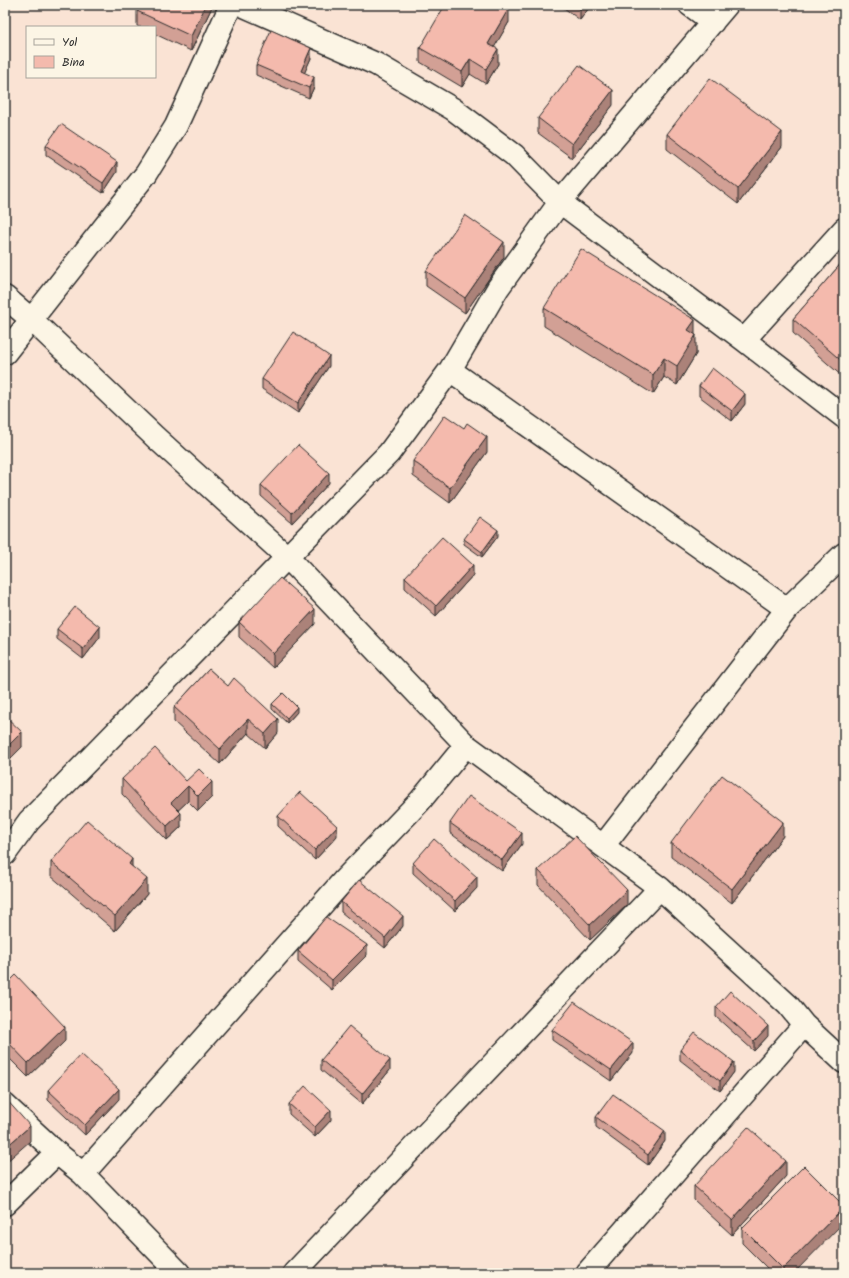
<svg xmlns="http://www.w3.org/2000/svg" width="849" height="1278" font-family="Kalam,sans-serif">
<style>
.lines{fill:none;stroke-linecap:round;stroke-linejoin:round}
.minor-casing{stroke:#2b2b2b;stroke-width:25}
.minor{stroke:#fcf5e5;stroke-width:22}
.wall{fill:#d2a095;stroke:#2b2b2b}
.shaded-wall{fill:#ab8279;stroke:#2b2b2b}
.building{fill:#f4baad;stroke:#2b2b2b}
</style>
<rect width="100%" height="100%" fill="#fae3d4"/>
<filter id="ink" filterUnits="userSpaceOnUse"><feTurbulence type="fractalNoise" baseFrequency=".025" numOctaves="2"/><feDisplacementMap in="SourceGraphic" scale="8" xChannelSelector="R" yChannelSelector="G"/><feConvolveMatrix kernelMatrix="1 2 1 2 8 2 1 2 1" color-interpolation-filters="sRGB"/></filter>
<g filter="url(#ink)">
<g class="lines">
<g class="minor-casing">
<path id="minor" d="M 242,5 L 376,64 L 453,109 L 514,155 L 560,202 L 744,340 L 844,417
M 690,5 L 713,22
M 5,297 L 32,320 L 155,437 L 287,557 L 466,745 L 660,888 L 788,1005 L 804,1025 L 844,1062
M 744,340 L 844,229
M 5,353 L 146,174 L 176,126 L 231,5
M 450,370 L 787,609
M 603,846 L 787,609 L 844,554
M 5,854 L 29,821 L 389,453 L 450,370 L 498,288 L 560,202 L 727,5
M 5,1105 L 57,1153 L 83,1174 L 179,1273
M 83,1174 L 343,881 L 420,801 L 466,745
M 5,1204 L 57,1153
M 294,1273 L 660,888
M 587,1273 L 804,1025"/>
</g>
<use href="#minor" class="minor"/>
</g>
<path class="wall" d="M 212,5 L 212,7 L 191,51 L 155,34 L 155,27 L 139,27 L 137,26 L 137,11 Z
M 560,5 L 591,5 L 580,20 Z
M 509,22 L 494,47 L 498,64 L 486,84 L 470,74 L 462,87 L 420,62 L 420,48 Z
M 311,58 L 304,73 L 314,87 L 309,98 L 256,75 L 256,65 Z
M 613,105 L 572,158 L 538,133 L 538,118 Z
M 667,134 L 782,147 L 738,204 L 667,149 Z
M 46,145 L 117,172 L 103,193 L 46,155 Z
M 504,257 L 465,313 L 426,286 L 426,271 Z
M 844,260 L 844,378 L 793,333 L 793,319 Z
M 544,308 L 695,334 L 696,354 L 677,385 L 664,377 L 653,394 L 544,326 Z
M 329,366 L 298,413 L 262,389 L 262,379 Z
M 699,386 L 745,404 L 732,421 L 699,396 Z
M 464,428 L 487,452 L 450,503 L 413,476 L 413,461 Z
M 329,483 L 292,523 L 261,496 L 261,485 Z
M 498,536 L 482,557 L 464,544 L 464,539 Z
M 473,575 L 436,616 L 405,588 L 405,577 Z
M 239,622 L 315,624 L 273,668 L 239,637 Z
M 57,629 L 100,637 L 83,659 L 57,639 Z
M 209,669 L 278,733 L 265,748 L 248,733 L 220,764 L 174,722 L 174,707 Z
M 272,704 L 297,712 L 287,723 L 272,709 Z
M 5,716 L 22,747 L 10,759 L 5,755 Z
M 122,779 L 186,781 L 212,797 L 198,811 L 188,801 L 178,810 L 181,827 L 167,840 L 122,794 Z
M 278,816 L 337,836 L 315,860 L 278,826 Z
M 450,823 L 522,844 L 502,871 L 450,833 Z
M 783,836 L 732,903 L 671,857 L 671,843 Z
M 51,862 L 132,866 L 147,894 L 115,931 L 51,876 Z
M 413,863 L 477,888 L 455,911 L 413,873 Z
M 538,870 L 627,905 L 590,940 L 538,885 Z
M 341,902 L 403,926 L 385,948 L 341,912 Z
M 298,951 L 367,955 L 332,990 L 298,961 Z
M 5,986 L 65,1041 L 28,1077 L 5,1054 Z
M 716,1007 L 768,1036 L 754,1051 L 716,1017 Z
M 552,1030 L 633,1053 L 611,1081 L 552,1040 Z
M 680,1050 L 734,1072 L 720,1091 L 680,1060 Z
M 321,1060 L 390,1070 L 362,1104 L 321,1070 Z
M 48,1090 L 119,1099 L 85,1135 L 48,1100 Z
M 289,1104 L 331,1120 L 315,1137 L 289,1114 Z
M 596,1117 L 665,1141 L 648,1165 L 596,1127 Z
M 786,1176 L 732,1235 L 694,1200 L 694,1186 Z
M 742,1228 L 794,1273 L 772,1273 L 742,1243 Z"/>
<path class="shaded-wall" d="M 206,5 L 212,5 L 212,7 L 191,51 L 191,36 Z
M 583,5 L 591,5 L 580,20 L 580,9 Z
M 509,8 L 509,22 L 488,58 L 488,44 Z
M 311,48 L 311,58 L 301,81 L 301,71 Z
M 498,49 L 498,64 L 486,84 L 486,69 Z
M 470,59 L 470,74 L 462,87 L 462,72 Z
M 314,77 L 314,87 L 309,98 L 309,88 Z
M 613,90 L 613,105 L 572,158 L 572,144 Z
M 782,132 L 782,147 L 738,204 L 738,189 Z
M 117,162 L 117,172 L 103,193 L 103,183 Z
M 504,242 L 504,257 L 465,313 L 465,298 Z
M 695,320 L 695,338 L 696,335 L 696,354 L 677,385 L 677,366 L 688,330 Z
M 329,356 L 329,366 L 298,413 L 298,403 Z
M 664,358 L 664,377 L 653,394 L 653,375 Z
M 745,394 L 745,404 L 732,421 L 732,411 Z
M 487,437 L 487,452 L 450,503 L 450,488 Z
M 329,473 L 329,483 L 292,523 L 292,513 Z
M 498,530 L 498,536 L 482,557 L 482,552 Z
M 473,565 L 473,575 L 436,616 L 436,606 Z
M 315,609 L 315,624 L 273,668 L 273,654 Z
M 100,627 L 100,637 L 83,659 L 83,649 Z
M 297,707 L 297,712 L 287,723 L 287,718 Z
M 248,719 L 248,733 L 220,764 L 220,749 Z
M 278,719 L 278,733 L 265,748 L 265,734 Z
M 22,732 L 22,747 L 10,759 L 10,744 Z
M 212,782 L 212,797 L 198,811 L 198,796 Z
M 188,786 L 188,801 L 171,817 L 171,803 Z
M 181,813 L 181,827 L 167,840 L 167,826 Z
M 783,822 L 783,836 L 732,903 L 732,889 Z
M 337,826 L 337,836 L 315,860 L 315,850 Z
M 522,833 L 522,844 L 502,871 L 502,860 Z
M 132,859 L 132,874 L 129,864 Z
M 477,877 L 477,888 L 455,911 L 455,901 Z
M 147,879 L 147,894 L 115,931 L 115,916 Z
M 627,890 L 627,905 L 590,940 L 590,925 Z
M 403,916 L 403,926 L 385,948 L 385,938 Z
M 367,945 L 367,955 L 332,990 L 332,980 Z
M 768,1026 L 768,1036 L 754,1051 L 754,1041 Z
M 65,1027 L 65,1041 L 28,1077 L 28,1063 Z
M 633,1043 L 633,1053 L 611,1081 L 611,1070 Z
M 390,1060 L 390,1070 L 362,1104 L 362,1094 Z
M 734,1062 L 734,1072 L 720,1091 L 720,1081 Z
M 119,1089 L 119,1099 L 85,1135 L 85,1125 Z
M 331,1110 L 331,1120 L 315,1137 L 315,1127 Z
M 30,1126 L 30,1141 L 5,1163 L 5,1148 Z
M 665,1131 L 665,1141 L 648,1165 L 648,1155 Z
M 786,1161 L 786,1176 L 732,1235 L 732,1220 Z
M 844,1207 L 844,1222 L 794,1273 L 783,1273 L 783,1269 Z"/>
<path class="building" d="M 140,5 L 206,5 L 191,36 L 137,11 Z
M 445,5 L 505,5 L 509,8 L 488,44 L 498,49 L 486,69 L 470,59 L 462,72 L 420,48 Z
M 574,5 L 583,5 L 580,9 Z
M 271,30 L 311,48 L 301,71 L 314,77 L 309,88 L 256,65 Z
M 579,65 L 613,90 L 572,144 L 538,118 Z
M 710,78 L 782,132 L 738,189 L 667,134 Z
M 61,124 L 117,162 L 103,183 L 46,145 Z
M 465,215 L 504,242 L 465,298 L 426,271 Z
M 581,249 L 695,320 L 688,330 L 696,335 L 677,366 L 664,358 L 653,375 L 544,308 Z
M 844,260 L 844,363 L 793,319 Z
M 293,332 L 329,356 L 298,403 L 262,379 Z
M 712,368 L 745,394 L 732,411 L 699,386 Z
M 445,415 L 464,428 L 467,423 L 487,437 L 450,488 L 413,461 Z
M 298,445 L 329,473 L 292,513 L 261,485 Z
M 480,517 L 498,530 L 482,552 L 464,539 Z
M 442,537 L 473,565 L 436,606 L 405,577 Z
M 280,578 L 315,609 L 273,654 L 239,622 Z
M 75,607 L 100,627 L 83,649 L 57,629 Z
M 209,669 L 228,686 L 234,678 L 278,719 L 265,734 L 248,719 L 220,749 L 174,707 Z
M 283,693 L 297,707 L 287,718 L 272,704 Z
M 5,716 L 22,732 L 10,744 L 5,740 Z
M 155,748 L 186,781 L 199,769 L 212,782 L 198,796 L 188,786 L 171,803 L 181,813 L 167,826 L 122,779 Z
M 722,775 L 783,822 L 732,889 L 671,843 Z
M 300,792 L 337,826 L 315,850 L 278,816 Z
M 469,796 L 522,833 L 502,860 L 450,823 Z
M 87,820 L 132,859 L 129,864 L 147,879 L 115,916 L 51,862 Z
M 575,836 L 627,890 L 590,925 L 538,870 Z
M 434,839 L 477,877 L 455,901 L 413,863 Z
M 359,880 L 403,916 L 385,938 L 341,902 Z
M 326,917 L 367,945 L 332,980 L 298,951 Z
M 16,975 L 65,1027 L 28,1063 L 5,1039 L 5,986 Z
M 730,991 L 768,1026 L 754,1041 L 716,1007 Z
M 574,1002 L 633,1043 L 611,1070 L 552,1030 Z
M 349,1026 L 390,1060 L 362,1094 L 321,1060 Z
M 694,1032 L 734,1062 L 720,1081 L 680,1050 Z
M 81,1054 L 119,1089 L 85,1125 L 48,1090 Z
M 305,1086 L 331,1110 L 315,1127 L 289,1104 Z
M 613,1094 L 665,1131 L 648,1155 L 596,1117 Z
M 5,1098 L 30,1126 L 5,1148 Z
M 748,1127 L 786,1161 L 732,1220 L 694,1186 Z
M 804,1166 L 844,1206 L 844,1207 L 783,1269 L 742,1228 Z
M 587,1270 L 590,1273 L 585,1273 Z"/>
</g>
<rect width="849" height="1278" fill="none" stroke="#fcf5e5" stroke-width="20"/>
<rect x="10" y="10" width="829" height="1258" fill="none" stroke="#2b2b2b" stroke-width="1.5" filter="url(#ink)"/>
<rect x="26" y="26" width="130" height="52" fill="#fcf5e5" stroke="#a8a49b"/>
<rect x="34" y="39" width="20" height="6" fill="#fcf5e5" stroke="#a8a49b"/>
<text x="62" y="46" font-size="12" fill="#2b2b2b">Yol</text>
<rect x="34" y="56" width="20" height="12" fill="#f4baad" stroke="#a8a49b"/>
<text x="62" y="66" font-size="12" fill="#2b2b2b">Bina</text>
</svg>
